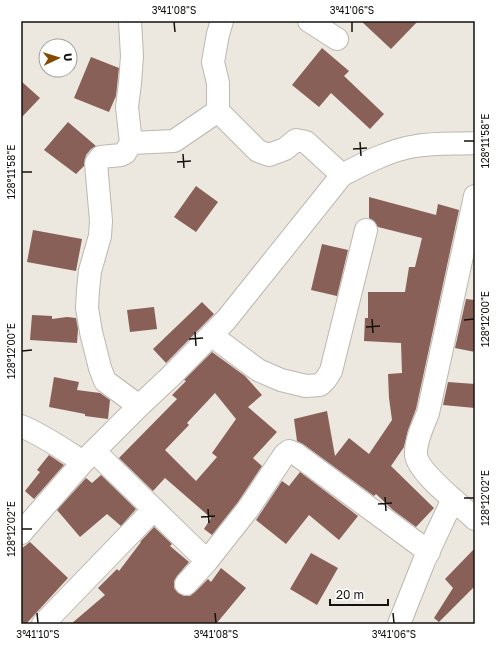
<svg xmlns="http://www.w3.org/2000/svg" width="496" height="645" font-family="'Golos Text',sans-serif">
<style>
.building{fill:#886057;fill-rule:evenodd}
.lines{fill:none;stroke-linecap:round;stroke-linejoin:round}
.minor-casing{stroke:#bcb7af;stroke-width:24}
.minor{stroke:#fff;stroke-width:22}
.ticks{fill:none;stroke:#14120f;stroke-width:1.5}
.neatline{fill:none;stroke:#14120f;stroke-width:1.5}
.ticks-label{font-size:10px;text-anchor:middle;fill:#14120f}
</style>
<rect width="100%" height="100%" fill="#ece7df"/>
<path class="building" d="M 361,21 L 418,21 L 391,49 Z
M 322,48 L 349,71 L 344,76 L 384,114 L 370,129 L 331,93 L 319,107 L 292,85 Z
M 91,57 L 119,68 L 116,96 L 109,112 L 74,98 Z
M 21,81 L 40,98 L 21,118 Z
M 68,122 L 96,146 L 91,149 L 86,155 L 84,166 L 76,174 L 44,150 Z
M 196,186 L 218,202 L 196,232 L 174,217 Z
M 369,197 L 436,215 L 438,204 L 459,210 L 416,409 L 408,430 L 404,447 L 391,466 L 434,508 L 416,527 L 393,510 L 376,494 L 374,496 L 303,444 L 297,441 L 294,419 L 327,411 L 335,456 L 349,438 L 369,454 L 392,420 L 389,398 L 388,374 L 402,373 L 401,343 L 364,341 L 365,318 L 368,318 L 368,292 L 405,292 L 409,267 L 415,267 L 422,238 L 378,227 L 374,221 L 369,218 Z
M 33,230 L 82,239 L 76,271 L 27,262 Z
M 322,244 L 348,250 L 337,296 L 311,290 Z
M 466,299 L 475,300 L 475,352 L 455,348 Z
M 202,302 L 214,314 L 166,363 L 153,349 Z
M 154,307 L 157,329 L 130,332 L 127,310 Z
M 32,315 L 52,316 L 52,319 L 67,317 L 76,318 L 78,329 L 77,343 L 30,340 Z
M 212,352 L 245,376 L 262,395 L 248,407 L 277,432 L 253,458 L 262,466 L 238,502 L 212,535 L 204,529 L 211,518 L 165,478 L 153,491 L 119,458 L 177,399 L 172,395 L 186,381 L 184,380 ZM 215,393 L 236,419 L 212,453 L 217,457 L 196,481 L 165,450 L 189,425 L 187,423 Z
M 54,377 L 79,382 L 77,390 L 100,393 L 110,400 L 108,419 L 85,416 L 85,414 L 49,407 Z
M 448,382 L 475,384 L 475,408 L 443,405 Z
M 49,455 L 64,465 L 34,499 L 25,491 L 40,472 L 37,470 Z
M 300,472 L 358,516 L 339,540 L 309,515 L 286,544 L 256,520 L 282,481 L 289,486 Z
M 101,475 L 136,509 L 121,526 L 107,514 L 80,537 L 57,510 L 86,478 L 92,483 Z
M 154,527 L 172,544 L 170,546 L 189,562 L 177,576 L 174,581 L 174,588 L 178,593 L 184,596 L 190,596 L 195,592 L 208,579 L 211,582 L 221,568 L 246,588 L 216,624 L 71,624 L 105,595 L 98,588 L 117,569 L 119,571 L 141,542 L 140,542 Z
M 30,542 L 68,578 L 26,624 L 21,624 L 21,549 Z
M 475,548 L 475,586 L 439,622 L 434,618 L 453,588 L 445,579 Z
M 311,553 L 338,568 L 317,605 L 290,589 Z"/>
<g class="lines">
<g class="minor-casing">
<path id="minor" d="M 130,21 L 132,56 L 130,83 L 127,107 L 131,143 L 125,153 L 121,155 L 101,157 L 96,163 L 101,221 L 100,236 L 90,271 L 88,290 L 87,308 L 91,332 L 100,368 L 105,381 L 139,406
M 222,21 L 218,34 L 213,62 L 218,83 L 218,111 L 258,151 L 269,155 L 285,149 L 296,140 L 306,142 L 342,175
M 309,21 L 337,39
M 131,143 L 174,141 L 218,111
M 475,196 L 428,413 C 423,426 415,441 416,455 C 418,473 462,506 475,519
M 211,335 L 258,370 L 281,380 L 306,386 L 320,385 L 326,379 L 331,371 L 366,230
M 21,426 C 43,435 63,449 83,462
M 94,451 L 207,561 L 248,509 L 285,454 L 289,451 L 296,454 L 429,552
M 21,533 L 83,462 L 139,406 L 170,377 L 226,320 L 342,175 C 365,163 390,150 416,146 C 435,143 456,144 475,143
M 186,584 L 207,561
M 43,624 L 154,509
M 399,624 L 424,561 L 453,499"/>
</g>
<use href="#minor" class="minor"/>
</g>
<path class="ticks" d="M 174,22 L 175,32M 352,22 L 352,32M 464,141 L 474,141M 360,142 L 361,156M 353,149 L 367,148M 183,154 L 184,168M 177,162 L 191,161M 22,172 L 32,172M 372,319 L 373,333M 464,320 L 474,319M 366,327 L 380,326M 195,332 L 196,346M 189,339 L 203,338M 22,351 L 32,350M 385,497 L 386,511M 464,498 L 474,498M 378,504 L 392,503M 208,509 L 209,523M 201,517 L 215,516M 22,529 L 32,529M 37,613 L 38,623M 215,613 L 216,623M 393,613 L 394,623"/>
<rect width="496" height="645" fill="none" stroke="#ffffff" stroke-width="44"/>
<g transform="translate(58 58) rotate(86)"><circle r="19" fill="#ffffff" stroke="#a1a09f"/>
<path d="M0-3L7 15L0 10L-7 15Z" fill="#844c00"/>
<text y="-6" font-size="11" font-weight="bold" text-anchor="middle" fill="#14120f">U</text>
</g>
<path d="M330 599v6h58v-6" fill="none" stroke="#14120f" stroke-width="2"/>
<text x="336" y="599" font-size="12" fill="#14120f" stroke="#ffffff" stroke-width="3" paint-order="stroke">20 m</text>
<rect x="22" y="22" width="452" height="601" class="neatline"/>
<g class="ticks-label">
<text x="174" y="14">3°41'08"S</text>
<text x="352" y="14">3°41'06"S</text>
<text transform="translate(485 141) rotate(-90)" y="4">128°11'58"E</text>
<text transform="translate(11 172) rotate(-90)" y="4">128°11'58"E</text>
<text transform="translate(485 319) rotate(-90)" y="4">128°12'00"E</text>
<text transform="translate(11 351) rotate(-90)" y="4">128°12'00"E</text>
<text transform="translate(485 498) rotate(-90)" y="4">128°12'02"E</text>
<text transform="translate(11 529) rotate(-90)" y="4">128°12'02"E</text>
<text x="38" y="638">3°41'10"S</text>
<text x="216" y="638">3°41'08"S</text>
<text x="394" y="638">3°41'06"S</text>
</g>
</svg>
